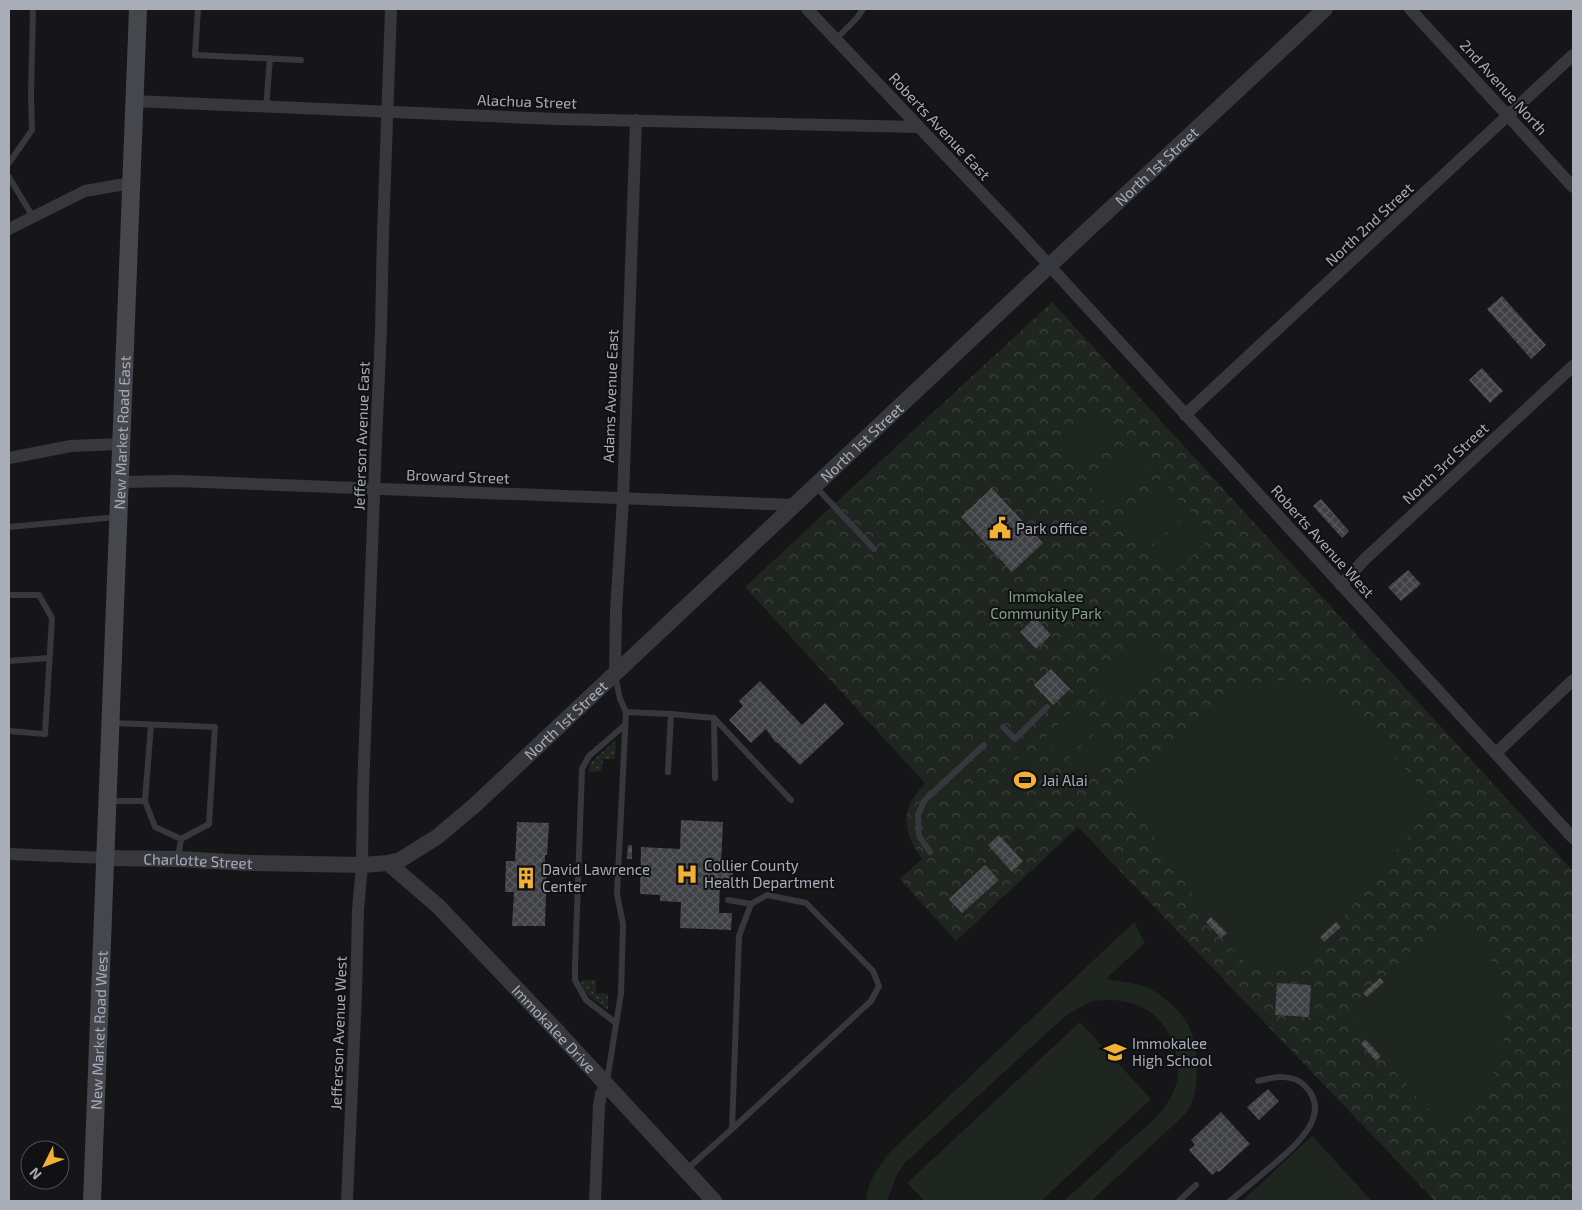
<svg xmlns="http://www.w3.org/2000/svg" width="1582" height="1210" font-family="'Exo 2',sans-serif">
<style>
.grass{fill:url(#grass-dots)}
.park{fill:url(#park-crowns)}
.garden{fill:#1e261f}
.building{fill:url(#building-cross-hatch)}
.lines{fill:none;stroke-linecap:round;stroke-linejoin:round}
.service{stroke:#37383d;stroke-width:6}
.minor{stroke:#37383d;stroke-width:12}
.tertiary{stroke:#37383d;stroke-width:16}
.secondary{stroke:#45474d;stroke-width:18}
.labels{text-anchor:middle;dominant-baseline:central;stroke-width:4;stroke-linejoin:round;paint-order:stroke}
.street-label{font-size:15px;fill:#a8adb8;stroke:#111113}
.poi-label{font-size:15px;fill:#a8adb8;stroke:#111113;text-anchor:start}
.park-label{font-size:15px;fill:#7fa381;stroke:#111113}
</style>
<defs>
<pattern id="grass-dots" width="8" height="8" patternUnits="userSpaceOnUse" patternTransform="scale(1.25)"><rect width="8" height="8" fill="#1e261f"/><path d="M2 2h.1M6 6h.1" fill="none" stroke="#3c433d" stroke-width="1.8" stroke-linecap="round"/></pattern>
<pattern id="park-crowns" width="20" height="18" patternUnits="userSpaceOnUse" patternTransform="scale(1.25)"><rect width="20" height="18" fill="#1e261f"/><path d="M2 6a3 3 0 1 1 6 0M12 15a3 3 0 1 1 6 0" fill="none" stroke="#3c433d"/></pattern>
<pattern id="building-cross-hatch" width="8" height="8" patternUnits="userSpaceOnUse" patternTransform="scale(1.25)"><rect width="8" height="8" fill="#404145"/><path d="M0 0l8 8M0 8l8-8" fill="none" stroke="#595a5e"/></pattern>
</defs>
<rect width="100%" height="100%" fill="#161618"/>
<path class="grass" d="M 616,740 L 615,759 L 603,759 L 602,771 L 588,772 L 591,762 Z
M 583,980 L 596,980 L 596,993 L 608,994 L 608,1010 C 599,1003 582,994 581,982 Z"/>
<path class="park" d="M 1052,302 L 1573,871 L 1573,1201 L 1435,1201 L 1078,827 L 956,941 L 900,879 L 922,859 C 908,839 899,818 915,796 C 918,791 922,787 925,783 L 745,587 Z"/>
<path class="garden" d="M 1091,409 L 1112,433 L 1074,468 L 1052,445 Z
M 1127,442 L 1150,466 L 1108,505 L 1085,481 Z
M 1164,483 L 1186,508 L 1146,545 L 1124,521 Z
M 1191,511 L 1214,536 L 1172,574 L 1150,549 Z
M 1147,632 L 1173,661 L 1116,713 L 1093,688 L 1092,683 Z
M 1290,680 L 1308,684 L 1322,690 L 1351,709 L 1435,802 L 1324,942 L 1289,971 L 1252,969 L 1206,922 L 1209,919 L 1122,789 L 1200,718 L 1233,691 L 1246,686 L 1268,681 Z
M 1080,704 L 1096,722 L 1059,756 L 1043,739 Z
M 1102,727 L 1117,744 L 1080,779 L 1064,762 Z
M 1021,755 L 1040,776 L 1019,795 L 1000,774 Z
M 1459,914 C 1469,923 1492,947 1490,961 L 1495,962 C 1509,1012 1511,1049 1482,1094 C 1473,1109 1461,1121 1447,1129 L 1352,1025 L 1353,1010 Z
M 1134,922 L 1145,943 L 1108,977 L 1107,979 C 1122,982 1138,982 1152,990 C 1168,999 1184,1014 1191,1031 C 1199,1052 1200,1090 1188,1110 C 1185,1114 1181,1118 1178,1121 L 1091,1201 L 1064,1201 C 1085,1182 1106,1163 1126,1144 C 1143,1129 1166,1112 1174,1090 C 1180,1077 1179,1063 1175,1049 C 1166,1018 1143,1001 1111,1000 C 1103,1000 1095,1000 1088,1003 C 1079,1007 1070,1013 1062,1019 L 905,1163 L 897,1174 L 887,1201 L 866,1201 C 867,1182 879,1166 890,1152 Z
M 1080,1022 L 1151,1099 L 1041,1201 L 925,1201 L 907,1183 Z
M 1573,1042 L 1573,1168 C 1558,1129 1557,1081 1573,1042 Z
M 1312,1136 L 1372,1201 L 1242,1201 Z"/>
<path class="building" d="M 1502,296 L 1546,345 L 1531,359 L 1487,309 Z
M 1482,368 L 1503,391 L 1490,403 L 1469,380 Z
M 992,488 L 1043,543 L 1012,572 L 961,517 Z
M 1321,499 L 1349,531 L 1342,538 L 1313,506 Z
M 1408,570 L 1421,584 L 1401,601 L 1388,587 Z
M 1035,617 L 1051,635 L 1036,649 L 1020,632 Z
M 1051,669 L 1070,689 L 1053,705 L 1034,685 Z
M 760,681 L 802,725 L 825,703 L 844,724 L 800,765 L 777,742 L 776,743 L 766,729 L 751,743 L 729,720 L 743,706 L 739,701 Z
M 681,820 L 723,822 L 721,866 L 733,866 L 733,882 L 720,882 L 719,913 L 732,913 L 731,930 L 680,928 L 681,902 L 660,901 L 660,895 L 640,894 L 641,847 L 680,849 Z
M 517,822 L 549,823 L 547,855 L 545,855 L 545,864 L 547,864 L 545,926 L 512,926 L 514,892 L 505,892 L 506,861 L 515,861 Z
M 999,835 L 1023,861 L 1012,872 L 988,845 Z
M 628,845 L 632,845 L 632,859 L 627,859 Z
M 985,865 L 999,880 L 962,913 L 949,899 Z
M 1211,917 L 1227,933 L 1221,938 L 1206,922 Z
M 1336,922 L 1341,927 L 1324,942 L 1320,937 Z
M 1380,978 L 1384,982 L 1367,997 L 1363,993 Z
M 1277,983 L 1311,985 L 1309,1017 L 1275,1015 Z
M 1365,1039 L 1381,1056 L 1376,1061 L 1361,1044 Z
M 1268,1089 L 1279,1101 L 1259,1120 L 1247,1107 Z
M 1221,1112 L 1250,1144 L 1219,1172 L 1217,1171 L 1212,1175 L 1189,1150 L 1195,1145 L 1191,1140 Z"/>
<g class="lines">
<path class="service" d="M 198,9 L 195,55 L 301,60
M 836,39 L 857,18 L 863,9
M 266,108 L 270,58
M 9,163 L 32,130 L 31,96 L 33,9
M 9,177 L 33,217
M 816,487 L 874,549
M 9,527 L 117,517
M 9,595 L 39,595 L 52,618 L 45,734 L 9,731
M 9,661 L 49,658
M 626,712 L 671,714 L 668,772
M 671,714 L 714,718 L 715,778
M 714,718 L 791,800
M 113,723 L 215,727 L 209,824 L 181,839 L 178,858
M 1003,727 L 1015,739 L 1047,707
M 109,801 L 145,801 L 151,725
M 145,801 L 155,827 L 181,839
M 930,852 L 919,836 L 918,815 L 924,801 L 984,745
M 728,900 L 751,904
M 616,1023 L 586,1000 L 575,980 L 575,966 L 582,769 L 589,756 L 625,725
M 607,1081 L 621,993 L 623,924 L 617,894 L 626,712 L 620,699 L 615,675
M 686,1170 L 732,1129 L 739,936 L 751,904 L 767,895 L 806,903 L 873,971 L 879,986 L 871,1001 L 732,1129
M 1179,1201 L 1196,1185
M 1230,1201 C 1243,1190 1256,1180 1268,1169 C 1290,1151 1335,1116 1305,1086 C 1293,1073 1273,1077 1258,1081"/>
<path class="minor" d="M 807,9 L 1015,228 L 1573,838
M 1410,9 L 1573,187
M 134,101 L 557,119 L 918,127
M 9,229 L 85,191 L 131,183
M 1185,415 L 1573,55
M 9,458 L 71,446 L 121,444
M 120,482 L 178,481 L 795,505
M 1341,585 L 1365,559 L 1573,366
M 615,674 L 616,611 L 623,499 L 636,120
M 1496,753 L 1573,680
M 9,854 L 106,858
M 347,1201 L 356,994 L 358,910 L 362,865 L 363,791 L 376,441 L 381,330 L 383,233 L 391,9
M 595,1201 L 599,1105 L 601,1094 L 606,1085"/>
<g class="tertiary">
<path id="s1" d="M 106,858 L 178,859 L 250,863 L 362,865 L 388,863 L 400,860 L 437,837 L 475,805 L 1049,266 L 1325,9"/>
<path id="s2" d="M 388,863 L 438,906 L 555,1029 L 714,1201"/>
</g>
<path class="secondary" id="s3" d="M 92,1201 L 138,9"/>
</g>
<defs>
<g id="civic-bare" transform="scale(1.725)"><path d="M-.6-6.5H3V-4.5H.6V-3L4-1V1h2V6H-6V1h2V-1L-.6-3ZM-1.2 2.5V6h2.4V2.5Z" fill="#f2b134" stroke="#111113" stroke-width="2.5" paint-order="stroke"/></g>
<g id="stadium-bare" transform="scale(1.725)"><path d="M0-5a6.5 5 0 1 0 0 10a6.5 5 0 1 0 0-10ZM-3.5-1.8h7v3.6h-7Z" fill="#f2b134" stroke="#111113" stroke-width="2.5" paint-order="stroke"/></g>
<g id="hospital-bare" transform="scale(1.725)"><path d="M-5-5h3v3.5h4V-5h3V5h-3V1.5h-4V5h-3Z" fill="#f2b134" stroke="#111113" stroke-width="2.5" paint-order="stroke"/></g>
<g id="building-bare" transform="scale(1.725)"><path d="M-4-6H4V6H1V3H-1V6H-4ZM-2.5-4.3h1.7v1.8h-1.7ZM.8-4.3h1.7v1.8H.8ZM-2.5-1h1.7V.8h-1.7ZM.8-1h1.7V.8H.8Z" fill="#f2b134" stroke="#111113" stroke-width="2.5" paint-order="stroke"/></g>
<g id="school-bare" transform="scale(1.725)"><path d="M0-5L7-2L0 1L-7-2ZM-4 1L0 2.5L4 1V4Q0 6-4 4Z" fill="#f2b134" stroke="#111113" stroke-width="2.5" paint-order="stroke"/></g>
</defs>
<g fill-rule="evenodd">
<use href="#civic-bare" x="1000" y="528"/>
<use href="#stadium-bare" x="1025" y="780"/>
<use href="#hospital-bare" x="687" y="874"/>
<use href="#building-bare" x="526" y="878"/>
<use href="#school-bare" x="1115" y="1052"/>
</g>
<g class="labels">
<g class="street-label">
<text transform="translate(1504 87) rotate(48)">2nd Avenue North</text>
<text transform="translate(527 101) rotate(2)">Alachua Street</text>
<text transform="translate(940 126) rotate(47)">Roberts Avenue East</text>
<text stroke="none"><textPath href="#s1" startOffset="1322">North 1st Street</textPath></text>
<text transform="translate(1369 224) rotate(-43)">North 2nd Street</text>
<text transform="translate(610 396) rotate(-88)">Adams Avenue East</text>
<text stroke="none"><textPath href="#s3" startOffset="769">New Market Road East</textPath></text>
<text transform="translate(361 436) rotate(-88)">Jefferson Avenue East</text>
<text stroke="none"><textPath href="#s1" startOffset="918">North 1st Street</textPath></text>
<text transform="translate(1445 463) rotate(-43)">North 3rd Street</text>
<text transform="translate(458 476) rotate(2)">Broward Street</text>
<text transform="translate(1323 541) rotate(48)">Roberts Avenue West</text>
<text stroke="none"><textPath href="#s1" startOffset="512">North 1st Street</textPath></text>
<text stroke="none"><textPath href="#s1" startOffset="92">Charlotte Street</textPath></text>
<text stroke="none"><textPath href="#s2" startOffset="235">Immokalee Drive</textPath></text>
<text stroke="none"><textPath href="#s3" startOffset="171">New Market Road West</textPath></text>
<text transform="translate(338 1033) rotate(-88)">Jefferson Avenue West</text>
</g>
<g class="poi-label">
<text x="1016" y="528">Park office</text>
<text x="1042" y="780">Jai Alai</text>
<text x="704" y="865">Collier County<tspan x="704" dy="17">Health Department</tspan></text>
<text x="542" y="869">David Lawrence<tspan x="542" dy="17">Center</tspan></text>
<text x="1132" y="1043">Immokalee<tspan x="1132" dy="17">High School</tspan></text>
</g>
<g class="park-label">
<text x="1046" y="596">Immokalee<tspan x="1046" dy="17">Community Park</tspan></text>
</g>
</g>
<rect width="1582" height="1210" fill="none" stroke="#a8adb8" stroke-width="20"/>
<g transform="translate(45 1165) rotate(228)"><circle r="24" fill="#111113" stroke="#4d4f55"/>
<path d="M0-4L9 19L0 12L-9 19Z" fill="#f2b134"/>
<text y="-8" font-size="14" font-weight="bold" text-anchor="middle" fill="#a8adb8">N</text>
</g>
</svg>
